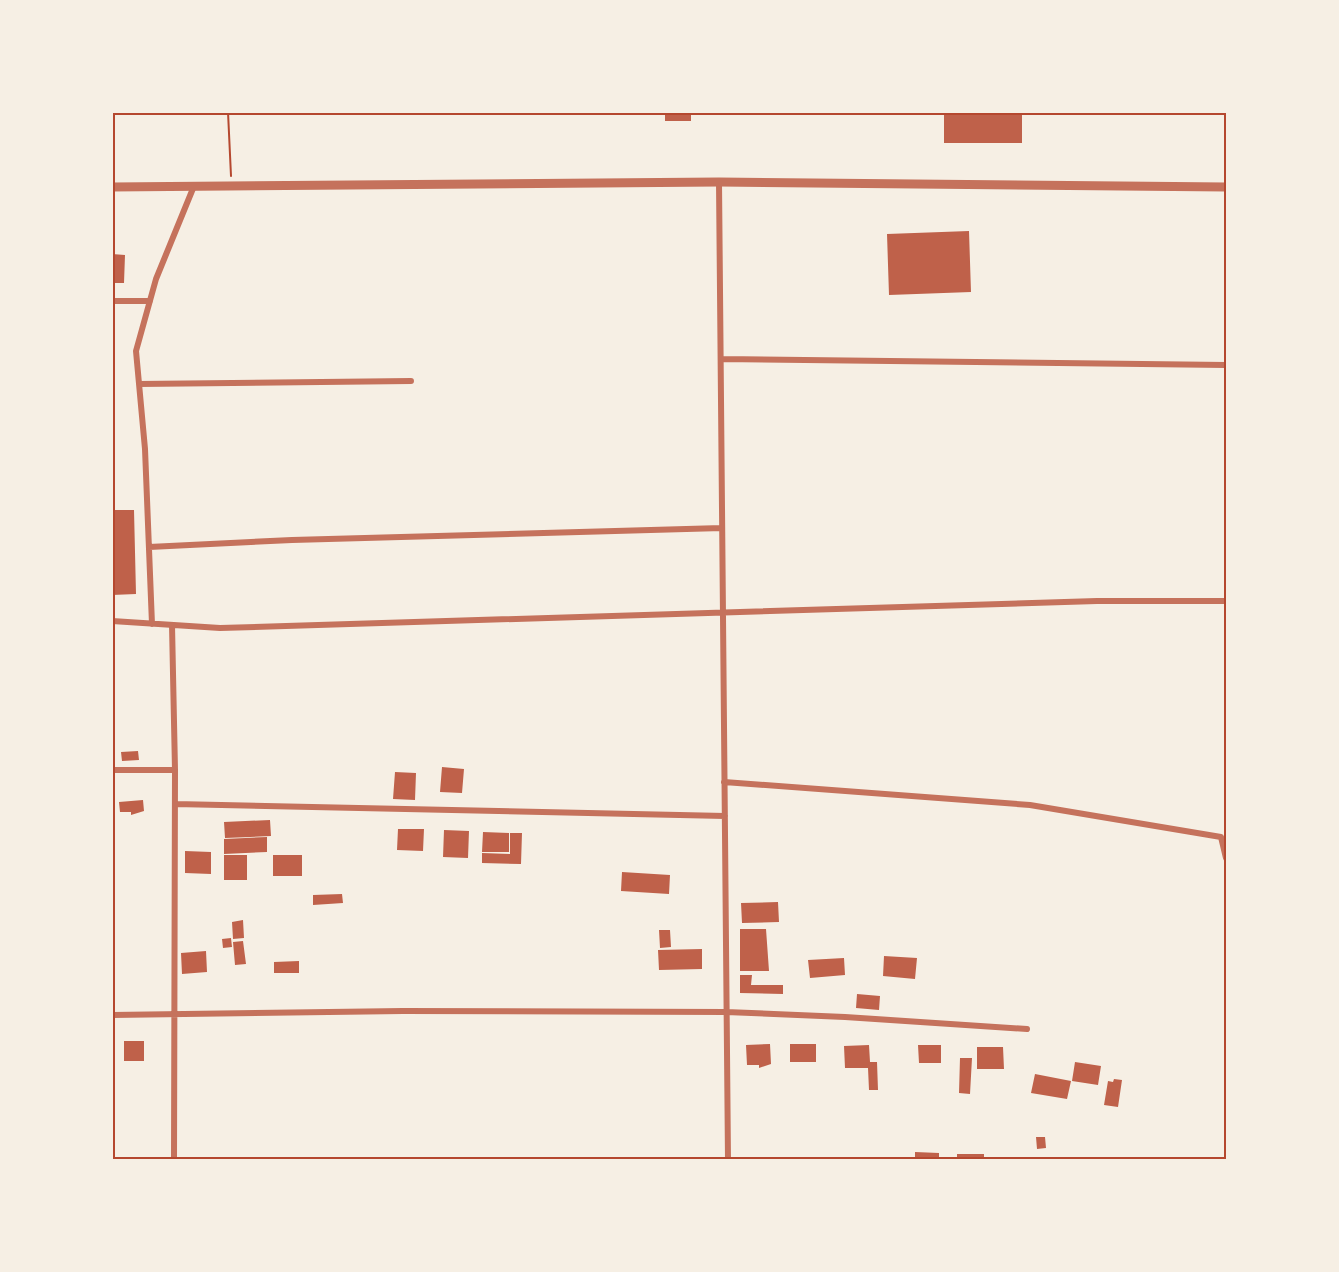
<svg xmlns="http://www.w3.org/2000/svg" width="1339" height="1272" font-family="Overpass,sans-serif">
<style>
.building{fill:#bf614a}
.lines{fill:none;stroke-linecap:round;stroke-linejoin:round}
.path{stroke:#b5482f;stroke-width:2}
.minor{stroke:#c5725c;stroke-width:6}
.tertiary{stroke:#c5725c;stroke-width:9}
.neatline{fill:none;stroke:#b5482f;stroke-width:2}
</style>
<rect width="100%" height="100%" fill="#f6efe4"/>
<path class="building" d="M 665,112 L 691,112 L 691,121 L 665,121 Z
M 944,112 L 1022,112 L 1022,143 L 944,143 Z
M 969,231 L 971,292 L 889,295 L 887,234 Z
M 112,254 L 125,255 L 124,283 L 112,283 Z
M 112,510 L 134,510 L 136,594 L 112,595 Z
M 138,751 L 139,760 L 122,761 L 121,752 Z
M 442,767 L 464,769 L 462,793 L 440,792 Z
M 395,772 L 416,773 L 415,800 L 393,799 Z
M 143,800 L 144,811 L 131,815 L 131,812 L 120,812 L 119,802 Z
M 270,820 L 271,836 L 225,838 L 224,822 Z
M 398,829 L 424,829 L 423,851 L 397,850 Z
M 444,830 L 469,831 L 468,858 L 443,857 Z
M 483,832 L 509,833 L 509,852 L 482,852 Z
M 510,833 L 522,833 L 521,864 L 482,863 L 482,853 L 510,854 Z
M 267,837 L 267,852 L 224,854 L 224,839 Z
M 185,851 L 211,852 L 211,874 L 185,873 Z
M 224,855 L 247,855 L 247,880 L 224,880 Z
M 273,855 L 302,855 L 302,876 L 273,876 Z
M 622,872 L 670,875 L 669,894 L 621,891 Z
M 342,894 L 343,903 L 313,905 L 313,895 Z
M 778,902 L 779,922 L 742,923 L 741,903 Z
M 243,920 L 244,938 L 233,939 L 232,922 Z
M 740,929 L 766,929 L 769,971 L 740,971 Z
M 659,930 L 670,930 L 671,947 L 660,948 Z
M 231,938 L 232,947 L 223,948 L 222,939 Z
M 243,941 L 246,964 L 235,965 L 233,942 Z
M 702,949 L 702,969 L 659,970 L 658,950 Z
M 206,951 L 207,972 L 182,974 L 181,953 Z
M 884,956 L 917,958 L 915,979 L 883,976 Z
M 844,958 L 845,975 L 810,978 L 808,960 Z
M 299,961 L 299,973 L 274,973 L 274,962 Z
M 740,975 L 752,975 L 751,985 L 783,985 L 783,994 L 740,993 Z
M 857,994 L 880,996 L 879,1010 L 856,1008 Z
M 124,1041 L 144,1041 L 144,1061 L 124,1061 Z
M 770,1044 L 771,1064 L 759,1068 L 759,1065 L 747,1065 L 746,1045 Z
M 790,1044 L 816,1044 L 816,1062 L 790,1062 Z
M 869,1045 L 870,1062 L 877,1062 L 878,1090 L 869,1090 L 868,1068 L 845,1068 L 844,1046 Z
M 918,1045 L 941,1045 L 941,1063 L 919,1063 Z
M 977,1047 L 1003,1047 L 1004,1069 L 977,1069 Z
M 960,1058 L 972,1058 L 970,1094 L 959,1093 Z
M 1075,1062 L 1101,1066 L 1098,1085 L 1072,1081 Z
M 1035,1074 L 1071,1081 L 1067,1099 L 1031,1093 Z
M 1114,1079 L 1122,1080 L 1118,1107 L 1104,1105 L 1108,1081 L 1113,1082 Z
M 1036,1137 L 1045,1137 L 1046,1148 L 1037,1149 Z
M 915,1152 L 939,1153 L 939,1160 L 915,1160 Z
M 957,1154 L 984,1154 L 984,1160 L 957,1160 Z"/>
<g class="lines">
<path class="path" d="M 228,112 L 231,176"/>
<path class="minor" d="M 719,182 L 728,1160
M 112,301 L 150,301
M 721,359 L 1226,365
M 139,384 L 411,381
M 149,547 L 292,540 L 722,528
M 112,621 L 220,628 L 1097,601 L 1226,601
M 152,624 L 145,449 L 136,351 L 156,279 L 194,186
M 172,625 L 175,770 L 174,1160
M 112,770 L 175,770
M 724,782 L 1030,805 L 1221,837 L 1226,858
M 175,804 L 725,816
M 112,1015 L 403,1011 L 726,1012 L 845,1017 L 1027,1029"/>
<path class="tertiary" d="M 112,187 L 719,182 L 1226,187"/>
</g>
<rect width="1339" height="1272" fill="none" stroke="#f6efe4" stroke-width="228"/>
<rect x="114" y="114" width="1111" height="1044" class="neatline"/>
</svg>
